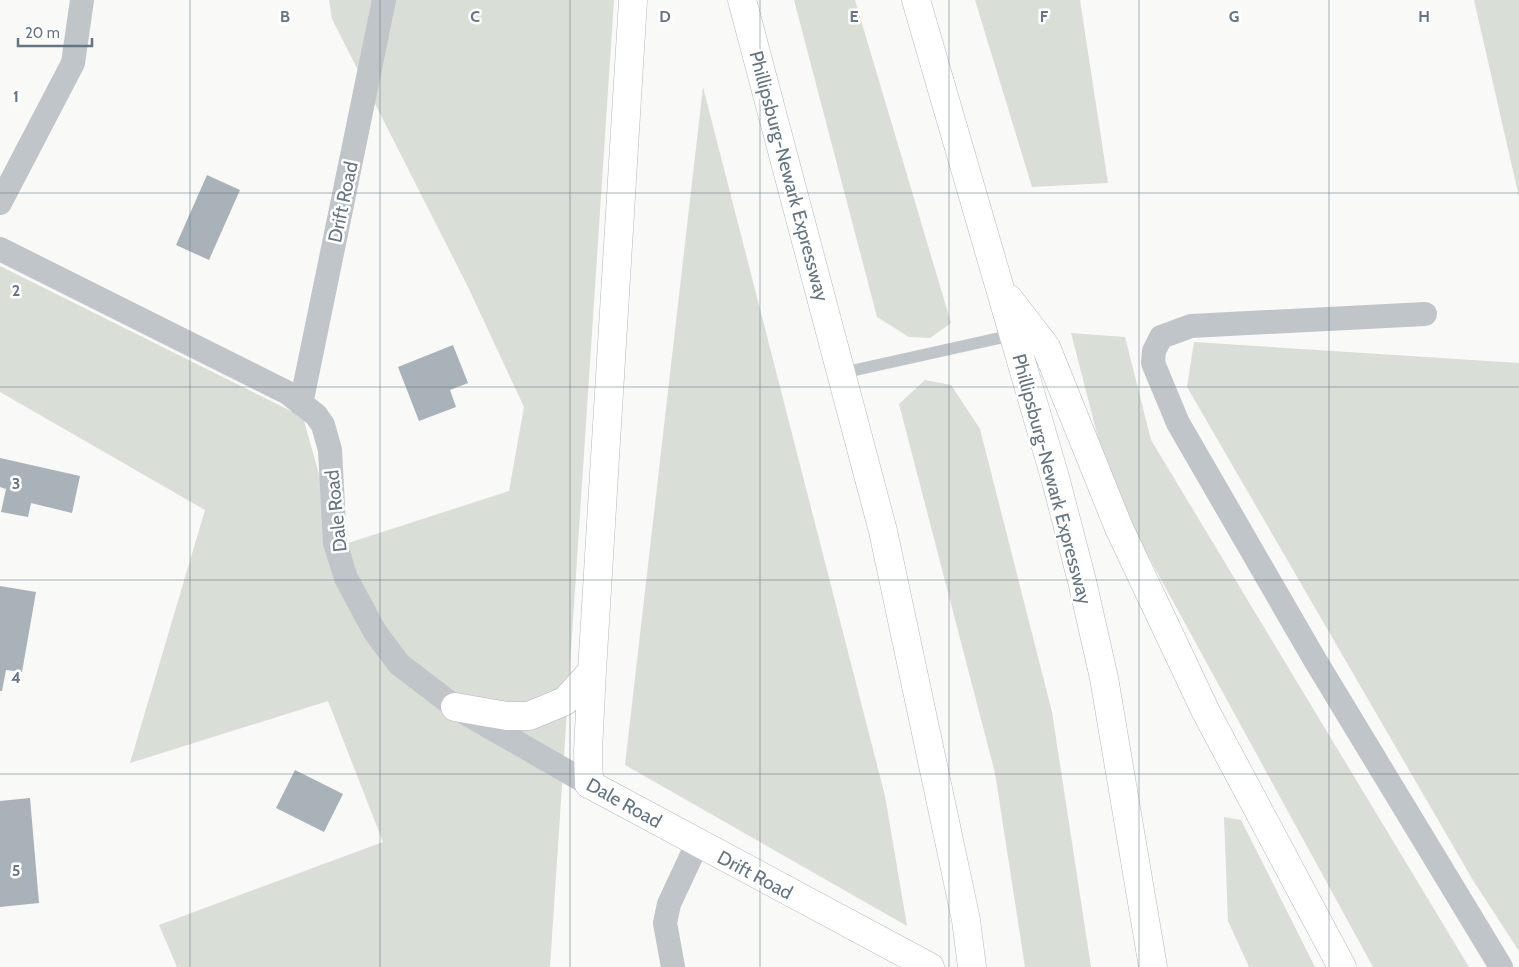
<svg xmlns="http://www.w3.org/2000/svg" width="1519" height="967" font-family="Cabin,sans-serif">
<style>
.green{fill:#d9ded6}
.building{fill:#a9b2b8}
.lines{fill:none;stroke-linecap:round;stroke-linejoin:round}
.secondary-casing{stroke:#b3b9bd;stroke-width:29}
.motorway-casing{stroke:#b4b8bc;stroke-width:29}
.service{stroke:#c0c5c9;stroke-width:12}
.minor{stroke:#c0c5c9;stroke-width:24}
.secondary{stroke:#fff;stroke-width:28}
.motorway{stroke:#fff;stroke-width:28}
.grid{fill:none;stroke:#657581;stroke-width:1;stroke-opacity:0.55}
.labels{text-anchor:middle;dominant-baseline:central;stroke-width:5;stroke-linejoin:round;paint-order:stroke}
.street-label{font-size:19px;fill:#657581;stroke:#fff}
.grid-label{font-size:16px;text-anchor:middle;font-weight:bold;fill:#657581;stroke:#fff;stroke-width:5;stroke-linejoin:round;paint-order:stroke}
</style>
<rect width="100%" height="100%" fill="#f9f9f7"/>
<path class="green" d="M 329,0 L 614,0 L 550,967 L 177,967 L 159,925 L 383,842 L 328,701 L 130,763 L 205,510 L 0,392 L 0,266 L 303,417 L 339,546 L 509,491 L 524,407 L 468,287 L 332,19 Z
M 794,0 L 855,0 L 951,323 L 930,338 L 909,337 L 877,317 Z
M 975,0 L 1080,0 L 1108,183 L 1032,187 Z
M 1474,0 L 1519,0 L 1519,197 Z
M 703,87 L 885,796 L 907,926 L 625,765 Z
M 1071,333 L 1125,337 L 1151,440 L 1469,967 L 1373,967 L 1111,488 Z
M 1194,342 L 1519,363 L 1519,951 L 1474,882 L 1187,387 Z
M 925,380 L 951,385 L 980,429 L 1052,712 L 1091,967 L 1025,967 L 995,773 L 899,404 Z
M 1224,817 L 1241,820 L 1315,967 L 1249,967 L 1228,921 Z"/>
<path class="building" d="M 207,175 L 240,190 L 209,260 L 176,245 Z
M 453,345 L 468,383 L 450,390 L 456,407 L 419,421 L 398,367 Z
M 0,458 L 80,476 L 72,513 L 31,503 L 28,517 L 1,512 L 6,489 L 0,487 Z
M 0,586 L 36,592 L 22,672 L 6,670 L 2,691 L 0,691 Z
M 295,770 L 343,794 L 324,832 L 276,808 Z
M 30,798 L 39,903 L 0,907 L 0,801 Z"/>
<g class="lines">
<g class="secondary-casing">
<path id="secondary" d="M 589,784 L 930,967"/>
</g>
<g class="motorway-casing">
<path id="motorway" d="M 742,0 L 883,531 L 966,920 L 972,967
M 916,0 L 1056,481 L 1082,581 L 1104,678 L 1153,967
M 1009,299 L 1046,347 L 1119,528 L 1206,712 L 1342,967
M 455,707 L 507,716 L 529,716 L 565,701 L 592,671
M 589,784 L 588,751 L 592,671 L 633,0"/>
</g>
<path class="service" d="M 842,373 L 1013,335"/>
<path class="minor" d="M 0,203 L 73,63 L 82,0
M 0,249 L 288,393 L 316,415 L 323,425 L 330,450 L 335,543 L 346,578 L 375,632 L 399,664 L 455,707 L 589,784
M 1425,314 L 1191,326 L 1161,337 L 1154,351 L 1153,363 L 1178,423 L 1315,660 L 1501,967
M 301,404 L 384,0
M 673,967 L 665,923 L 669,904 L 697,844"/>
<use href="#secondary" class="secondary"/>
<use href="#motorway" class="motorway"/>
</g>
<path class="grid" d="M 190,0 L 190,967M 380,0 L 380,967M 570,0 L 570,967M 760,0 L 760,967M 949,0 L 949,967M 1139,0 L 1139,967M 1329,0 L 1329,967M 0,193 L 1519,193M 0,387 L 1519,387M 0,580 L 1519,580M 0,774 L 1519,774"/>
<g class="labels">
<g class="street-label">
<text transform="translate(789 176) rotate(75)">Phillipsburg-Newark Expressway</text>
<text transform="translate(343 202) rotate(-78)">Drift Road</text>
<text transform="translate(1052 479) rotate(75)">Phillipsburg-Newark Expressway</text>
<text transform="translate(336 511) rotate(-96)">Dale Road</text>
<text transform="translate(624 803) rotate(29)">Dale Road</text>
<text transform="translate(755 875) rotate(28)">Drift Road</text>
</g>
</g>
<g class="grid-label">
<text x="285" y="22">B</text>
<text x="475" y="22">C</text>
<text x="665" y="22">D</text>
<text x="854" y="22">E</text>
<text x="1044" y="22">F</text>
<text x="1234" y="22">G</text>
<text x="1424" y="22">H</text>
<text x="16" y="102">1</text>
<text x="16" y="296">2</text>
<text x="16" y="489">3</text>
<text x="16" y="683">4</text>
<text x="16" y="876">5</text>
</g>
<path d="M18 38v8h74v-8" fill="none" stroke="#657581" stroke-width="2.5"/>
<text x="25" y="38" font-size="15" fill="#657581" stroke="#ffffff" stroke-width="4" paint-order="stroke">20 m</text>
</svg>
